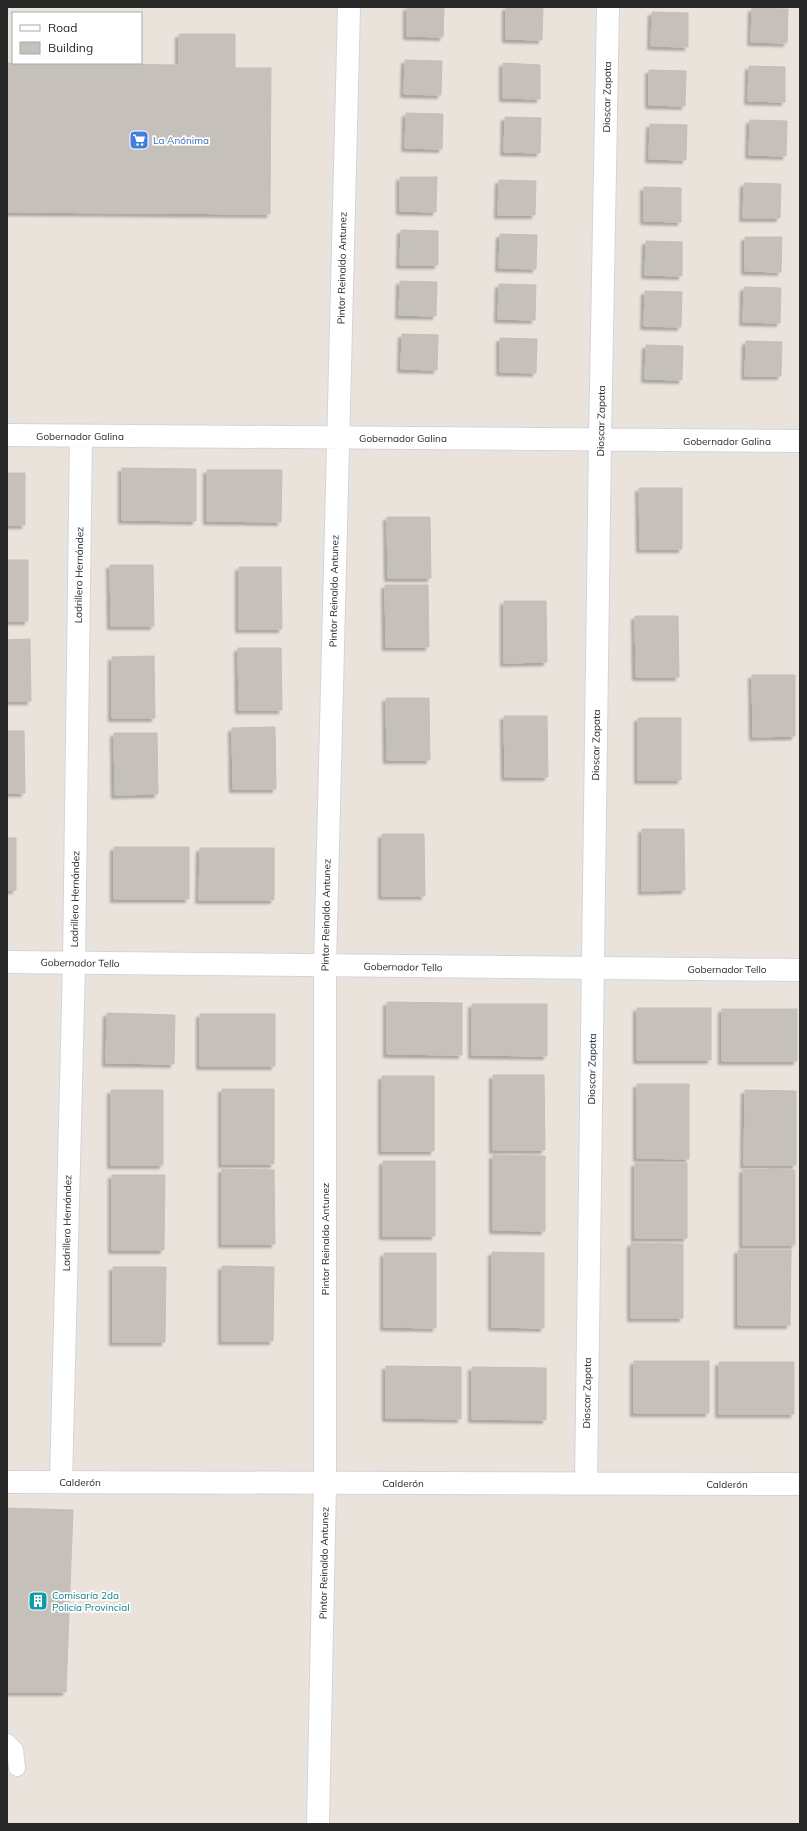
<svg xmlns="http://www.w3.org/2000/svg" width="807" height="1831" font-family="Mulish,sans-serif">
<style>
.building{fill:#c5c1ba;stroke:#c4bfb5;filter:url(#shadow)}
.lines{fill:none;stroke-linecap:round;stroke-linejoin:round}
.lane-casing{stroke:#d1d4e0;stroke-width:18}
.street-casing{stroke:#d1d4e0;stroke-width:24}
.secondary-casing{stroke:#d1d4e0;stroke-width:24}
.lane{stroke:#fff;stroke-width:16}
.street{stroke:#fff;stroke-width:22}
.secondary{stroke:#fff;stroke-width:22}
.labels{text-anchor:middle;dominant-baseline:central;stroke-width:3.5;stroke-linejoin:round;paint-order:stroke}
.street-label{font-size:10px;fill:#282828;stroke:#fff}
.shop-label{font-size:10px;fill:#366cbe;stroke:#fff;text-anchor:start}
.culture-label{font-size:10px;fill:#0d838f;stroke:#fff;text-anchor:start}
</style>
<defs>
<filter id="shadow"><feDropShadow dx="-3.5" dy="3.5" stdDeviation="1" flood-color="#0004"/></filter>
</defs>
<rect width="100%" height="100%" fill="#e9e3db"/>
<path class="building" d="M 407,7 L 444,7 L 443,37 L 407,36 Z
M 506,7 L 543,7 L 542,40 L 506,39 Z
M 752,8 L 788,9 L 787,43 L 751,42 Z
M 652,12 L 688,13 L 688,47 L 651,46 Z
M 179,34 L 235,34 L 235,68 L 271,68 L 270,214 L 7,212 L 7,63 L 179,65 Z
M 405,60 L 442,61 L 441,95 L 404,94 Z
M 503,63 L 540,65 L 540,99 L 503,98 Z
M 749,66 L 785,67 L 785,102 L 748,101 Z
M 649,70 L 686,71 L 685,106 L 649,105 Z
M 406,113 L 443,114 L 442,149 L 405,148 Z
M 505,117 L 541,118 L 540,153 L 504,152 Z
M 750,120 L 787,121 L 786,156 L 749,155 Z
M 650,124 L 687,125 L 686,160 L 649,159 Z
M 400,177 L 437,177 L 436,212 L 400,211 Z
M 499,180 L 536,181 L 535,215 L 498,215 Z
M 744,183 L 781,184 L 780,218 L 743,218 Z
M 644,187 L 681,188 L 681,222 L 644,221 Z
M 401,230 L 438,231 L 438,265 L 400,265 Z
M 500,234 L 537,235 L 536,269 L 499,268 Z
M 745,237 L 782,237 L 781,272 L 745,271 Z
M 646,241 L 682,242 L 682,276 L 645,275 Z
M 400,281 L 437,282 L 436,316 L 399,315 Z
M 499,284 L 536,285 L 535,320 L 498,319 Z
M 744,287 L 781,288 L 780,323 L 743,322 Z
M 645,291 L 682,292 L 681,327 L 644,326 Z
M 402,334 L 438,335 L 437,370 L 401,369 Z
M 500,338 L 537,339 L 536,373 L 500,372 Z
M 746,341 L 782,342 L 781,376 L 745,376 Z
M 646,345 L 683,346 L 682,380 L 645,379 Z
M 122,468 L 196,469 L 196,521 L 122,520 Z
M 207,470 L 282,470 L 281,522 L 207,521 Z
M 7,473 L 25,473 L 25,525 L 7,525 Z
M 639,488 L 682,488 L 682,549 L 640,549 Z
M 387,517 L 430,517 L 431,578 L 388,578 Z
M 7,560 L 28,560 L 28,621 L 7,621 Z
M 110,565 L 153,565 L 154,626 L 111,626 Z
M 239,567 L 281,567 L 282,629 L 239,629 Z
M 385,585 L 428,585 L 429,647 L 386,647 Z
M 504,601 L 546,601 L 547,662 L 504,663 Z
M 635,616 L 678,616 L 679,677 L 636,677 Z
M 30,639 L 31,701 L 7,701 L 7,640 Z
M 238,648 L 281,648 L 282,710 L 239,710 Z
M 154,656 L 155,718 L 112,718 L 112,657 Z
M 752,675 L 795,675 L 795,736 L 753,737 Z
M 386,698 L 429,698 L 430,760 L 387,760 Z
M 504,716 L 547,716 L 548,777 L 505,777 Z
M 638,718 L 681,718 L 681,780 L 638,780 Z
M 275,727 L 276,789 L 233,789 L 232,728 Z
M 7,731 L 24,731 L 25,793 L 7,793 Z
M 114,733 L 157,733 L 158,794 L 115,795 Z
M 642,829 L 684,829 L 685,890 L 642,891 Z
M 382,834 L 424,834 L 425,896 L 382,896 Z
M 7,838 L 16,838 L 16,890 L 7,890 Z
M 114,847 L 189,847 L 189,899 L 114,899 Z
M 200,848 L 274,848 L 274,900 L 199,900 Z
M 387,1002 L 462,1003 L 462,1055 L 387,1054 Z
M 472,1004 L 547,1004 L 547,1056 L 472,1055 Z
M 637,1008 L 711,1008 L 711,1060 L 637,1060 Z
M 722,1009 L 797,1009 L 797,1061 L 722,1061 Z
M 107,1013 L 175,1015 L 174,1064 L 106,1063 Z
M 200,1014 L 275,1014 L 275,1066 L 200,1066 Z
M 493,1075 L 544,1075 L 545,1150 L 493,1150 Z
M 382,1076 L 434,1076 L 434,1151 L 382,1151 Z
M 637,1084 L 689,1084 L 689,1159 L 637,1158 Z
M 222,1089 L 274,1089 L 274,1164 L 222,1164 Z
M 111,1090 L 163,1090 L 163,1165 L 111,1165 Z
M 745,1090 L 796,1091 L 796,1165 L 744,1165 Z
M 493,1155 L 545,1156 L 545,1231 L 493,1230 Z
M 383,1161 L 435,1161 L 435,1236 L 383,1236 Z
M 635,1163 L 687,1163 L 687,1238 L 635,1238 Z
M 222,1169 L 274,1170 L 275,1244 L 222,1244 Z
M 743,1169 L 795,1170 L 795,1245 L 743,1245 Z
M 112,1175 L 165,1175 L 164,1250 L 112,1250 Z
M 631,1243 L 683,1244 L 683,1318 L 631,1318 Z
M 738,1250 L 791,1250 L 790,1325 L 738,1325 Z
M 492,1252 L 544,1253 L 544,1328 L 492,1327 Z
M 384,1253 L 436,1253 L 436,1328 L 384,1327 Z
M 222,1266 L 274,1267 L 273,1341 L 222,1341 Z
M 113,1267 L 166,1267 L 165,1342 L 113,1342 Z
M 634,1361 L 709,1361 L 709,1413 L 634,1413 Z
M 719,1362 L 794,1362 L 794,1414 L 719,1414 Z
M 386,1366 L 461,1367 L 461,1419 L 386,1418 Z
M 472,1367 L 546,1368 L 546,1420 L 472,1419 Z
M 7,1508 L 73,1510 L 66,1692 L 7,1692 Z"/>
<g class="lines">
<g class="lane-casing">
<path id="lane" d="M 7,1742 L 15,1750 L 17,1768"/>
</g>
<g class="street-casing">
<path id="street" d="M 7,435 L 800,441
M 7,1482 L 800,1484
M 61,1482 L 74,963 L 81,436
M 586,1483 L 600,440 L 608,7
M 318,1824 L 325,1483 L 325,966 L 349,7"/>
</g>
<g class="secondary-casing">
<path id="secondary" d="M 7,962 L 800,970"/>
</g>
<use href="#lane" class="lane"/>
<use href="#street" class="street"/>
<use href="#secondary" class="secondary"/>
</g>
<defs>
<g id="supermarket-square" transform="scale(1)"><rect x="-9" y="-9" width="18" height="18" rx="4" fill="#3f7fe0" stroke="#fff"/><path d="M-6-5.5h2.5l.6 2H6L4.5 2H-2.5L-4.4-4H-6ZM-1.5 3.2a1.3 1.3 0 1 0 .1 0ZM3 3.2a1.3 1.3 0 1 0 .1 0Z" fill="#fff"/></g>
<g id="building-square" transform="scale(1)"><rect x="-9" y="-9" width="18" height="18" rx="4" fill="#0f9aa8" stroke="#fff"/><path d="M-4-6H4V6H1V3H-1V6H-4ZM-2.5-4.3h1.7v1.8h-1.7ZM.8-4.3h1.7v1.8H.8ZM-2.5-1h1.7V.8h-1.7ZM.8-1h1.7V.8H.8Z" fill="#fff"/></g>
</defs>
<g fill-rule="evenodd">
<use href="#supermarket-square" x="139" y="140"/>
<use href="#building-square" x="38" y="1601"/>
</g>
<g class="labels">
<g class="street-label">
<text transform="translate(607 97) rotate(-89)">Dioscar Zapata</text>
<text transform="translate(342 268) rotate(-89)">Pintor Reinaldo Antunez</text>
<text transform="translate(601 421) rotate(-89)">Dioscar Zapata</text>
<text x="80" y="436">Gobernador Galina</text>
<text x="403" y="438">Gobernador Galina</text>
<text x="727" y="441">Gobernador Galina</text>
<text transform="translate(79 575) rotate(-89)">Ladrillero Hernández</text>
<text transform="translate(334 591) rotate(-89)">Pintor Reinaldo Antunez</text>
<text transform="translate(596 745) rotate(-89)">Dioscar Zapata</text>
<text transform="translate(75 899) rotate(-89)">Ladrillero Hernández</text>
<text transform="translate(326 915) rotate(-89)">Pintor Reinaldo Antunez</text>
<text transform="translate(80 963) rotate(1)">Gobernador Tello</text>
<text transform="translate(403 967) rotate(1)">Gobernador Tello</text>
<text x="727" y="969">Gobernador Tello</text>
<text transform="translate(592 1069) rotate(-89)">Dioscar Zapata</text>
<text transform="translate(67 1223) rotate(-89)">Ladrillero Hernández</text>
<text transform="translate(325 1239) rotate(-90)">Pintor Reinaldo Antunez</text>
<text transform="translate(587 1393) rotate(-89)">Dioscar Zapata</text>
<text x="80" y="1482">Calderón</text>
<text x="403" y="1483">Calderón</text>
<text x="727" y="1484">Calderón</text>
<text transform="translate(324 1563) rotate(-89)">Pintor Reinaldo Antunez</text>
</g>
<g class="shop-label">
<text x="153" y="140">La Anónima</text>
</g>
<g class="culture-label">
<text x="52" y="1595">Comisaría 2da<tspan x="52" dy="12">Policía Provincial</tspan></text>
</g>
</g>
<rect width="807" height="1831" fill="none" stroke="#282828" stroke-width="16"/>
<rect x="12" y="12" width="130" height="52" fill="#ffffff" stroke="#a9a9a9"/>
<rect x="20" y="25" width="20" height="6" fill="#ffffff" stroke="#a9a9a9"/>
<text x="48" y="32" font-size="12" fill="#282828">Road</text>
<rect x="20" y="42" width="20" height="12" fill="#c5c1ba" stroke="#a9a9a9"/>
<text x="48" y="52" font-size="12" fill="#282828">Building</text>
</svg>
